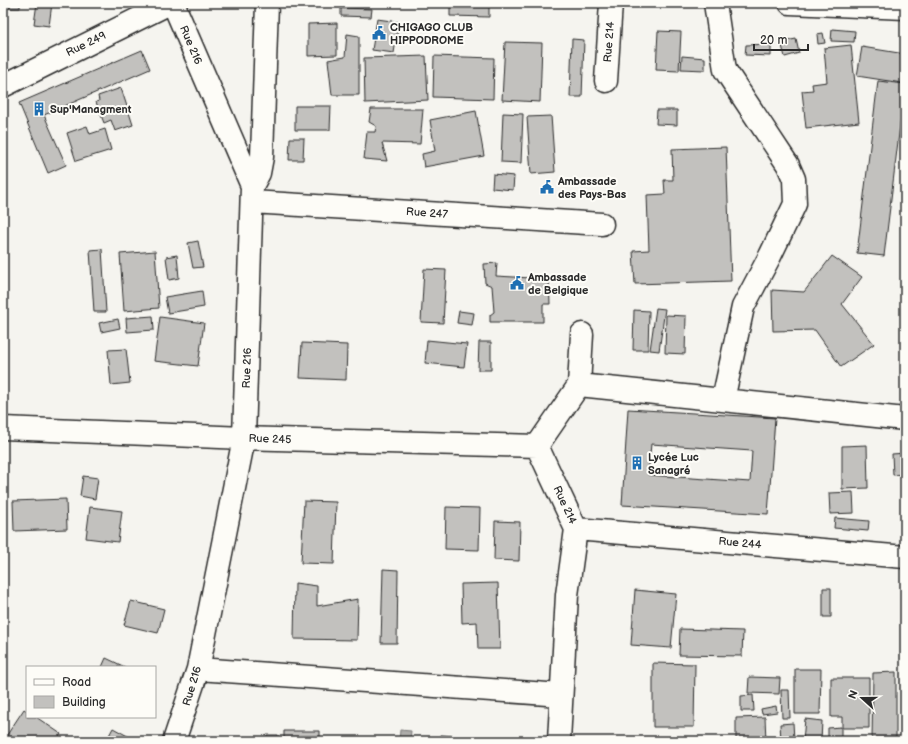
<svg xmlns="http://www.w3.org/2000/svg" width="908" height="744" font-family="'Balsamiq Sans',sans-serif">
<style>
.water{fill:#adaca9;stroke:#797877}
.building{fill:#c2c1be;stroke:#2b2b2b;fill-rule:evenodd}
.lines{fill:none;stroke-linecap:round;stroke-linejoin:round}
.minor-casing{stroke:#2b2b2b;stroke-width:25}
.minor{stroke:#fdfcf7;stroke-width:22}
.labels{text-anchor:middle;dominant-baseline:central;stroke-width:4;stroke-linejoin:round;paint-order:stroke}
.poi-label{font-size:11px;font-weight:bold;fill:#2b2b2b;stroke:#fdfcf7;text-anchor:start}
.street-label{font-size:11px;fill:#2b2b2b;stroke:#fdfcf7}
</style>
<rect width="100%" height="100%" fill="#f5f4ef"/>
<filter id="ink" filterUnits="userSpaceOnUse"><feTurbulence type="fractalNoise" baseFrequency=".025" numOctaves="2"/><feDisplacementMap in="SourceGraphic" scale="8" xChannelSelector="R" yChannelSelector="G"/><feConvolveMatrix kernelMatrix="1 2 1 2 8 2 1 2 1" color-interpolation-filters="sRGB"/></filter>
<g filter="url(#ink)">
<path class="water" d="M 400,730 L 411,731 L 410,741 L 399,741 Z"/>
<path class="building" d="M 3,3 L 20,3 L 20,8 L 3,8 Z
M 37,3 L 52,3 L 49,26 L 34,24 Z
M 450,6 L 489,7 L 489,17 L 450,16 Z
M 341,8 L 372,9 L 371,17 L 341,16 Z
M 377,19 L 399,22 L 394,53 L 372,50 Z
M 337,23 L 337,55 L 308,56 L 308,24 Z
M 832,29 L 855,31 L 854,42 L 831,41 Z
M 658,31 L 681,32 L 679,71 L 656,70 Z
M 823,33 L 825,43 L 818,44 L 817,34 Z
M 347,34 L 359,36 L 359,95 L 332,95 L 328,60 L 345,57 Z
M 572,39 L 584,40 L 582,97 L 570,97 Z
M 796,39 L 799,53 L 785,57 L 781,42 Z
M 505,42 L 542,43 L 540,102 L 502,100 Z
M 771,44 L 771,56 L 745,55 L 746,45 Z
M 851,45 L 859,122 L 806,128 L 802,91 L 813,90 L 812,84 L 827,82 L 824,48 Z
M 862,47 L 905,54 L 905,65 L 902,83 L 857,76 Z
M 142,50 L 150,69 L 44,115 L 66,165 L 48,173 L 19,103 Z
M 426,56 L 428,100 L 365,103 L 364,58 Z
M 434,56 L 494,58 L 493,99 L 433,97 Z
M 682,56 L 705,58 L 705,70 L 681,69 Z
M 878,81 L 905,84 L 884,256 L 857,253 Z
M 121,88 L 133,125 L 115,131 L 111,120 L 104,123 L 96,102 L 99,101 L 98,96 Z
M 295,106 L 331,106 L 330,130 L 295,130 Z
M 371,109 L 423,109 L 420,144 L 382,143 L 387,161 L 364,159 L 367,132 L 375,132 L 376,126 L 369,122 Z
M 657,110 L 677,110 L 677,125 L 656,124 Z
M 476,111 L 484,156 L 424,167 L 422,154 L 435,151 L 430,120 Z
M 503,113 L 523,114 L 521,163 L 501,162 Z
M 551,116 L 555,172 L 531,174 L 527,117 Z
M 87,126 L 90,134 L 105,129 L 111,150 L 76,161 L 67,133 Z
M 290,138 L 304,138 L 303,160 L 289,160 Z
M 726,147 L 731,281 L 635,284 L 633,251 L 649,250 L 647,195 L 665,194 L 664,180 L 673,180 L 672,149 Z
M 493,174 L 514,176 L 513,190 L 492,188 Z
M 198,241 L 203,267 L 193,268 L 188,243 Z
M 102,249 L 106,312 L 94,312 L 90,250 Z
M 155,251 L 159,308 L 124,311 L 120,254 Z
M 177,255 L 179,278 L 169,280 L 166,257 Z
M 832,256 L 862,277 L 842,304 L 874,344 L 841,367 L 815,330 L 773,331 L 772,290 L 804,292 Z
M 497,263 L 496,276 L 549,279 L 550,304 L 543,304 L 543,322 L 490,322 L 490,315 L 494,312 L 492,286 L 485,283 L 484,264 Z
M 424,269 L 446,270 L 443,323 L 421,322 Z
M 202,291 L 204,307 L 168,313 L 165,297 Z
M 656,308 L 665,309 L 659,351 L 650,350 Z
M 634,310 L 649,311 L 648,350 L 633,350 Z
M 459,311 L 474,313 L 472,325 L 457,323 Z
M 666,315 L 686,316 L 685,354 L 665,353 Z
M 153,316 L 154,330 L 127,332 L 126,318 Z
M 160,317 L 204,323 L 198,366 L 154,361 Z
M 118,319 L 120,328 L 101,332 L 99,323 Z
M 427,340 L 467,344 L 464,367 L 425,363 Z
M 479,342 L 491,342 L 491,370 L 478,370 Z
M 302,343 L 347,345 L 346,380 L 300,378 Z
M 126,349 L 130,383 L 111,385 L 108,350 Z
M 628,409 L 775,418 L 768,514 L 622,505 ZM 651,444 L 752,451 L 750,482 L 648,475 Z
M 867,445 L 868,488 L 842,489 L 842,446 Z
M 905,453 L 905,474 L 893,475 L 892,454 Z
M 83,476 L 98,478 L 95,499 L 80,496 Z
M 853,492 L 854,513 L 830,514 L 829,493 Z
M 66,499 L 67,529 L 14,531 L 13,501 Z
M 304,501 L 336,502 L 334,564 L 301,563 Z
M 90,507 L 122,511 L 118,542 L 86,538 Z
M 446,507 L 480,508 L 479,550 L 445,549 Z
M 835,518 L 869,521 L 868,531 L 834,528 Z
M 495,521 L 520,522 L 519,561 L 494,560 Z
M 383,569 L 398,570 L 397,643 L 381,643 Z
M 295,583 L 317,586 L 317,606 L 358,599 L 357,640 L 294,639 Z
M 498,583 L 500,649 L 478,649 L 477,622 L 462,623 L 461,584 Z
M 823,588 L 831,588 L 831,617 L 823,617 Z
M 635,590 L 676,594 L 671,648 L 631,645 Z
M 131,601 L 164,609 L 158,633 L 124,625 Z
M 680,629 L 743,631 L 742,656 L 679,655 Z
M 106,658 L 125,667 L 102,667 Z
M 653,663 L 695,664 L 694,727 L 653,727 Z
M 795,669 L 821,669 L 820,714 L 795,714 Z
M 896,672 L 896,741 L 872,741 L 873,673 Z
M 749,677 L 780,678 L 779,694 L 748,693 Z
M 831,678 L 869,678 L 869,728 L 842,728 L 842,717 L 831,717 Z
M 781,690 L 789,690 L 790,718 L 782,718 Z
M 753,695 L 754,711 L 741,711 L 741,696 Z
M 776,706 L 777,712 L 762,714 L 761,709 Z
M 24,709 L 27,711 L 27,717 L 36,717 L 61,734 L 56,741 L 3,741 Z
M 765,717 L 766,741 L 736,741 L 736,718 Z
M 805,719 L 822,721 L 821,741 L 803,741 Z
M 793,723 L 794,739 L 781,740 L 780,724 Z
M 841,727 L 841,741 L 828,741 L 828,728 Z
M 113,728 L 133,739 L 132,741 L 106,741 Z
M 284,731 L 320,731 L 320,741 L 284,741 Z
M 267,735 L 278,735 L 278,741 L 267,741 Z
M 441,735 L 455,736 L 454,741 L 440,741 Z"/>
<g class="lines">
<g class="minor-casing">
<path id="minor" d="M 173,3 L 252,186 L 244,438 L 198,669 L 174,741
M 715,3 L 725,70 L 788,165 L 794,179 L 795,204 L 770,256 L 743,307 L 723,400
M 790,3 L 905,8
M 606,81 L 611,3
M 3,86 L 170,3
M 252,186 L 259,173 L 262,157 L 267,3
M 252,202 L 602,224
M 579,385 L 905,419
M 3,428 L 244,438 L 537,446
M 576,529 L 905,557
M 198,669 L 561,695
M 559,741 L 567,595 L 576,529 L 537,446 L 579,385 L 582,334"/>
</g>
<use href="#minor" class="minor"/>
</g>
</g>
<defs>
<g id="civic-bare" transform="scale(1.08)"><path d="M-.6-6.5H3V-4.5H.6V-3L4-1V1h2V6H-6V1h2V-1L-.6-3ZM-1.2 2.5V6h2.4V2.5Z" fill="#1f6fb2" stroke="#fdfcf7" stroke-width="2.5" paint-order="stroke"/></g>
<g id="building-bare" transform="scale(1.08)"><path d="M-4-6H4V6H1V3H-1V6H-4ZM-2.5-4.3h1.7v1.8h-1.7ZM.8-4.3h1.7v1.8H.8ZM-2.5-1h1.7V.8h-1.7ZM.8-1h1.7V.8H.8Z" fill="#1f6fb2" stroke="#fdfcf7" stroke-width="2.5" paint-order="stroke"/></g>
</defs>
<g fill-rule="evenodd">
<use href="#civic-bare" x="379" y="33"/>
<use href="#building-bare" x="39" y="109"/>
<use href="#civic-bare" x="547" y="187"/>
<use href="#civic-bare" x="517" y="283"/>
<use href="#building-bare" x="637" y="463"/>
</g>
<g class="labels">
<g class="poi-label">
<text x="390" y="27">CHIGAGO CLUB<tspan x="390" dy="13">HIPPODROME</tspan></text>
<text x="50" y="109">Sup'Managment</text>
<text x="558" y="181">Ambassade<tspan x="558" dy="13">des Pays-Bas</tspan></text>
<text x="528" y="277">Ambassade<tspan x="528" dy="13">de Belgique</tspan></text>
<text x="648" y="457">Lycée Luc<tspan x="648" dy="13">Sanagré</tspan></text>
</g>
<g class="street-label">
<text transform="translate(609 42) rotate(-86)">Rue 214</text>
<text transform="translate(86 44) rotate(-26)">Rue 249</text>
<text transform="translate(191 45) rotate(67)">Rue 216</text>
<text transform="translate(427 213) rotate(4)">Rue 247</text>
<text transform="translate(247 368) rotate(-88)">Rue 216</text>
<text transform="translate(270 439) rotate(2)">Rue 245</text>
<text transform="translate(565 505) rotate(65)">Rue 214</text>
<text transform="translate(740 543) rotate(5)">Rue 244</text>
<text transform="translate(192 686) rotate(-73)">Rue 216</text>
</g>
</g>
<rect width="908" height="744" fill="none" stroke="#fdfcf7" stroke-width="16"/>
<rect x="8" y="8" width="892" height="728" fill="none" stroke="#2b2b2b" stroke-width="1.5" filter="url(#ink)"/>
<rect x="26" y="666" width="130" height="52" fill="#fdfcf7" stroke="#a9a8a5"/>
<rect x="34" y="679" width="20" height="6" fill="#fdfcf7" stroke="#a9a8a5"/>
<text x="62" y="686" font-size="12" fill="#2b2b2b">Road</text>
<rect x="34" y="696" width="20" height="12" fill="#c2c1be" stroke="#a9a8a5"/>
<text x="62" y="706" font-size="12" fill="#2b2b2b">Building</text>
<g transform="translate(862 698) rotate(291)" stroke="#fdfcf7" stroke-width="3" paint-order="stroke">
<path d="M0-3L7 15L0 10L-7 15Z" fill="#2b2b2b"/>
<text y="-6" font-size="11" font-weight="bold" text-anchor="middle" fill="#2b2b2b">N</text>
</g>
<path d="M754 44v6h54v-6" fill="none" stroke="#2b2b2b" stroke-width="2"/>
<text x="760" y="44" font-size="12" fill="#2b2b2b" stroke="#fdfcf7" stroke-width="3" paint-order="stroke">20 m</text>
</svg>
